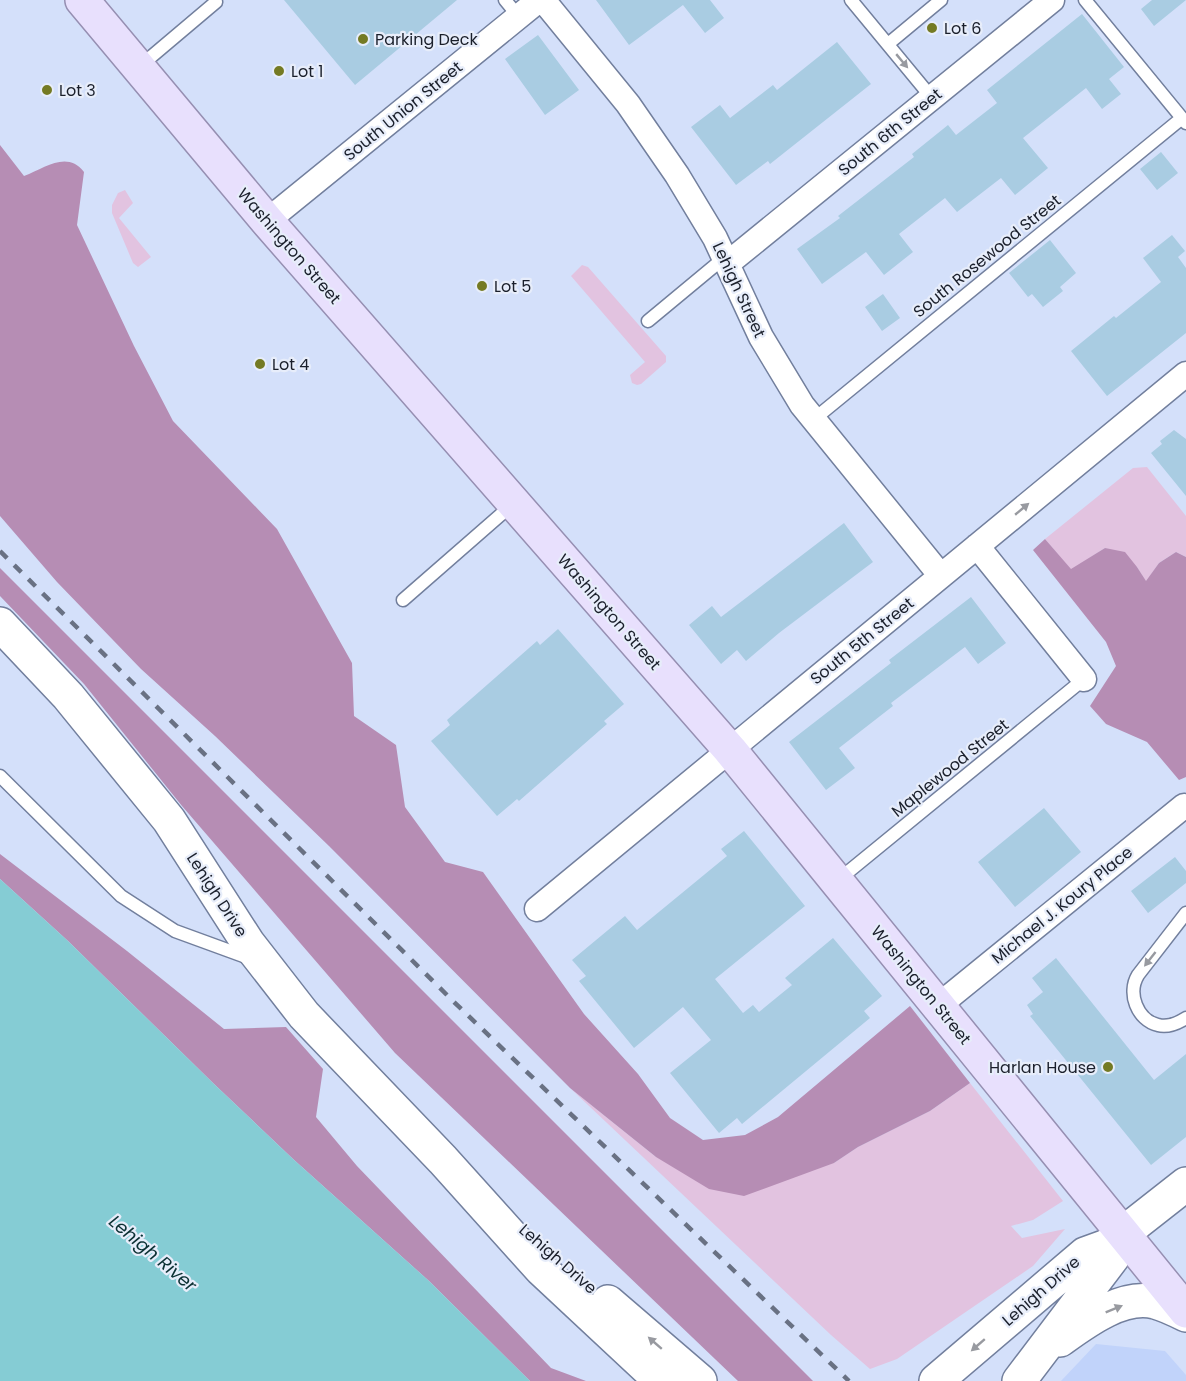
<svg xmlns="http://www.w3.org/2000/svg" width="1186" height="1381" font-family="Poppins,sans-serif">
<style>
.built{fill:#c1d3fa}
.green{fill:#e2c3e0}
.forest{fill:#b68db4}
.water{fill:#85ccd4}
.building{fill:#a9cce2}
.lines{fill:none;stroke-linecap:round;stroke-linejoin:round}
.lane-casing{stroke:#727f9d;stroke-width:15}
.street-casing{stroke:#727f9d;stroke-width:27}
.secondary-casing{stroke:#727f9d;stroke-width:36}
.primary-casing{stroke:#968fb2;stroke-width:36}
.lane{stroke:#fff;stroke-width:12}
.street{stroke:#fff;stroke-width:24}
.secondary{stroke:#fff;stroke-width:33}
.primary{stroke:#e8e0fd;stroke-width:33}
.rail{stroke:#697183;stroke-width:4.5;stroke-dasharray:10 10;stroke-linecap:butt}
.oneway{fill:#989aa0}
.poi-dot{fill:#747a23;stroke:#e7edfa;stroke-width:2}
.labels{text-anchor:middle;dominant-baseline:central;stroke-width:4.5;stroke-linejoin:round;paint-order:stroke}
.poi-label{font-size:16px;fill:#1a1f2b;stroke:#e7edfa;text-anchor:start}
.street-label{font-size:16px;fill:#1a1f2b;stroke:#e7edfa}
.water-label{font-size:18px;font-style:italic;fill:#0b3033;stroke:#e7edfa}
</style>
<rect width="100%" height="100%" fill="#d4e0fa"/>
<path class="built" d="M 1096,1344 L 1165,1351 L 1186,1375 L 1186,1381 L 1061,1381 Z"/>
<path class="green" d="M 125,190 L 133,203 L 119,218 L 151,257 L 138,267 L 133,263 L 112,213 L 112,205 L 118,193 Z
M 582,265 L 588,267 L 666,356 L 666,362 L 641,384 L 637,385 L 632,383 L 630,375 L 645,362 L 571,276 Z
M 1147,467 L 1186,516 L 1186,557 L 1176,552 L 1159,563 L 1146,582 L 1137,567 L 1105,548 L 1071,570 L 1045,539 L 1133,468 Z
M 970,1083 L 1063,1201 L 1033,1220 L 1011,1226 L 1022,1238 L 1065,1229 L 1033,1266 L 897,1359 L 870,1369 L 831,1335 L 570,1088 L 656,1157 L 834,1163 L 858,1147 L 930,1111 Z"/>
<path class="forest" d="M 0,145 L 24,176 C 45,168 67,150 84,172 L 77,225 L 134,346 L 173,421 L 277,529 L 352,663 L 354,716 L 396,745 L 405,807 L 445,862 L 483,872 L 584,1014 L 638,1074 L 670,1118 L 703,1140 L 745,1135 L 778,1117 L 910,1006 L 970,1083 L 930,1111 L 858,1147 L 834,1163 L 744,1196 L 709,1189 L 656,1157 L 570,1088 L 329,846 L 215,736 L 141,669 L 57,582 L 0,516 Z
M 1045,539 L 1071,569 L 1105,548 L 1125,552 L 1137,567 L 1146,581 L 1159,563 L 1176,552 L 1186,557 L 1186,777 L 1179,780 L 1147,742 L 1106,724 L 1090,706 L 1116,666 L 1106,642 L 1033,550 Z
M 0,568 L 813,1381 L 738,1381 L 395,1053 L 182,806 L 84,684 L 0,596 Z
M 0,854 L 127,951 L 224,1029 L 286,1027 L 323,1069 L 316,1117 L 357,1166 L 551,1368 L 586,1381 L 530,1381 L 429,1281 L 293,1159 L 214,1084 L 68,941 L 0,879 Z"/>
<path class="water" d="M 0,879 L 68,941 L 214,1084 L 293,1159 L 429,1281 L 530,1381 L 0,1381 Z"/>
<path class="building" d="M 284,0 L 457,0 L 355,85 Z
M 596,0 L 710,0 L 724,18 L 705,33 L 683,5 L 629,45 Z
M 1152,0 L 1186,0 L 1154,26 L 1141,9 Z
M 1082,14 L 1124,67 L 1109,79 L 1121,94 L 1102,109 L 1086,88 L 1023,138 L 1048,168 L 1015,195 L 1001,178 L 957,212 L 945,198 L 899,234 L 913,252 L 884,275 L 866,252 L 822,284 L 797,249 L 840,218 L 838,216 L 914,157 L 912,154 L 948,125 L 956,135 L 997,103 L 987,90 Z
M 538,35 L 579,90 L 545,115 L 505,59 Z
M 837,42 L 871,84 L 770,164 L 768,161 L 736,185 L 691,127 L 720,105 L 730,118 L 773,85 L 777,90 Z
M 1161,152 L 1178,173 L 1157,190 L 1140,169 Z
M 1172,235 L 1185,251 L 1178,257 L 1186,268 L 1186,333 L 1107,396 L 1071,351 L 1114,316 L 1116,318 L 1161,282 L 1143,258 Z
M 1050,240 L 1076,273 L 1060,287 L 1063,291 L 1043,307 L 1032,294 L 1028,297 L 1009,273 Z
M 883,294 L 900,318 L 882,331 L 865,307 Z
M 1174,430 L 1186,439 L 1186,496 L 1151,453 L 1162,444 L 1160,441 Z
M 844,523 L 873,562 L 779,633 L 746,661 L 737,650 L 721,664 L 689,625 L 712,606 L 721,617 Z
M 971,597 L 1006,643 L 978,664 L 965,647 L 891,703 L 893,706 L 839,748 L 855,768 L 826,790 L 789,742 L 891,663 L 889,660 Z
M 558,629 L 624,704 L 604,721 L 607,724 L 519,801 L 517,799 L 497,816 L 431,741 L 450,725 L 447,720 L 537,641 L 540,645 Z
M 1044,808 L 1081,852 L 1015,907 L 978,862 Z
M 744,831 L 805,906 L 715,979 L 743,1013 L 753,1005 L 759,1012 L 792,985 L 785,978 L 833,938 L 882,996 L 864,1011 L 870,1018 L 742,1124 L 737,1118 L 719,1133 L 670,1073 L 711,1040 L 683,1007 L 634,1048 L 579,981 L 586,976 L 572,960 L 625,916 L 637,930 L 727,856 L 721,849 Z
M 1175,857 L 1186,871 L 1186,883 L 1148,913 L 1131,891 Z
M 1056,958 L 1154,1080 L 1186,1054 L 1186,1137 L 1151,1165 L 1030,1016 L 1033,1014 L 1027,1005 L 1043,992 L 1032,978 Z"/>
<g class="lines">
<g class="lane-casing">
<path id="lane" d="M 505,0 L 519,17
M 851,0 L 932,98
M 1085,0 L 1186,123
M 888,44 L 941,0
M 139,67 L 216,2
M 648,321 L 724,258
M 813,420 L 1182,118
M 403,600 L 513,504
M 0,776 L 121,896 L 175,931 L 249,958
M 837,881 L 1084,679
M 1186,913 L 1138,975 C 1127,993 1137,1020 1158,1025 C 1168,1028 1178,1023 1186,1018"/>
</g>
<g class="street-casing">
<path id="street" d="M 543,0 L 628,104 L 677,175 L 715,238 L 761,337 L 802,405 L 941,576
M 267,221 L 539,0
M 727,264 L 1052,0
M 977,546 L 1084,679
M 537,909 L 1186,374
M 938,1006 L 1184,806 L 1186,808"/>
</g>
<g class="secondary-casing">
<path id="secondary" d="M 0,624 L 68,696 L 169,820 L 248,943 L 304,1015 L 443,1160 L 541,1269 L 661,1381
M 608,1302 L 700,1381
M 1060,1340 C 1085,1322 1122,1294 1155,1302 C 1166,1305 1176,1310 1186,1315
M 936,1381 L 1085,1254 L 1107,1246 L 1186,1184
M 1019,1381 L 1113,1257 L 1124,1234"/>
</g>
<g class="primary-casing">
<path id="primary" d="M 82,0 L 267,221 L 730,750 L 1186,1311"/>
</g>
<use href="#lane" class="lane"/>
<use href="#street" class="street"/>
<use href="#secondary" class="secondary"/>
<use href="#primary" class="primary"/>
<path class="rail" d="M 0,551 L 454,1002 L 849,1381"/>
</g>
<defs><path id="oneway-solid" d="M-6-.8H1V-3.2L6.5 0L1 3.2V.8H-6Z" transform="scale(1.5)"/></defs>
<g class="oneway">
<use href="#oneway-solid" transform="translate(902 61) rotate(50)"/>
<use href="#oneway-solid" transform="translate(1022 509) rotate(-40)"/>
<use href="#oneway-solid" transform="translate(1150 959) rotate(128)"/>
<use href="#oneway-solid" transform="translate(1114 1309) rotate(-22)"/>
<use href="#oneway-solid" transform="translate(655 1343) rotate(-139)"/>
<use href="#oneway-solid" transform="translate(978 1345) rotate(139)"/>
</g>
<g class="poi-dot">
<circle cx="932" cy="28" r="6"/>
<circle cx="363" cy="39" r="6"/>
<circle cx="279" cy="71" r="6"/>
<circle cx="47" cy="90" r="6"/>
<circle cx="482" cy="286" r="6"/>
<circle cx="260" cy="364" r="6"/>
<circle cx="1108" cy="1067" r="6"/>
</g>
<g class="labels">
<g class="poi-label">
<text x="944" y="28">Lot 6</text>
<text x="375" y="39">Parking Deck</text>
<text x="291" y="71">Lot 1</text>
<text x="59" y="90">Lot 3</text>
<text x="494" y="286">Lot 5</text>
<text x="272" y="364">Lot 4</text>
<text x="1096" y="1067" text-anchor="end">Harlan House</text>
</g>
<g class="street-label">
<text transform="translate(403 111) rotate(-39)">South Union Street</text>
<text transform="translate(890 132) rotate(-39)">South 6th Street</text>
<text transform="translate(289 246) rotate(49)">Washington Street</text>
<text transform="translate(987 256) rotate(-39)">South Rosewood Street</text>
<text transform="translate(739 290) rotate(65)">Lehigh Street</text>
<text transform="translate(609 612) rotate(49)">Washington Street</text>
<text transform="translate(862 641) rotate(-39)">South 5th Street</text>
<text transform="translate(950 768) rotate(-39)">Maplewood Street</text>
<text transform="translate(217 895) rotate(57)">Lehigh Drive</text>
<text transform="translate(1062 905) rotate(-39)">Michael J. Koury Place</text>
<text transform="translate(921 985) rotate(51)">Washington Street</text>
<text transform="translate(558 1259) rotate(41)">Lehigh Drive</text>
<text transform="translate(1041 1291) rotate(-41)">Lehigh Drive</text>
</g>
<g class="water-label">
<text transform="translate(153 1253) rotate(40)">Lehigh River</text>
</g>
</g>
</svg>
